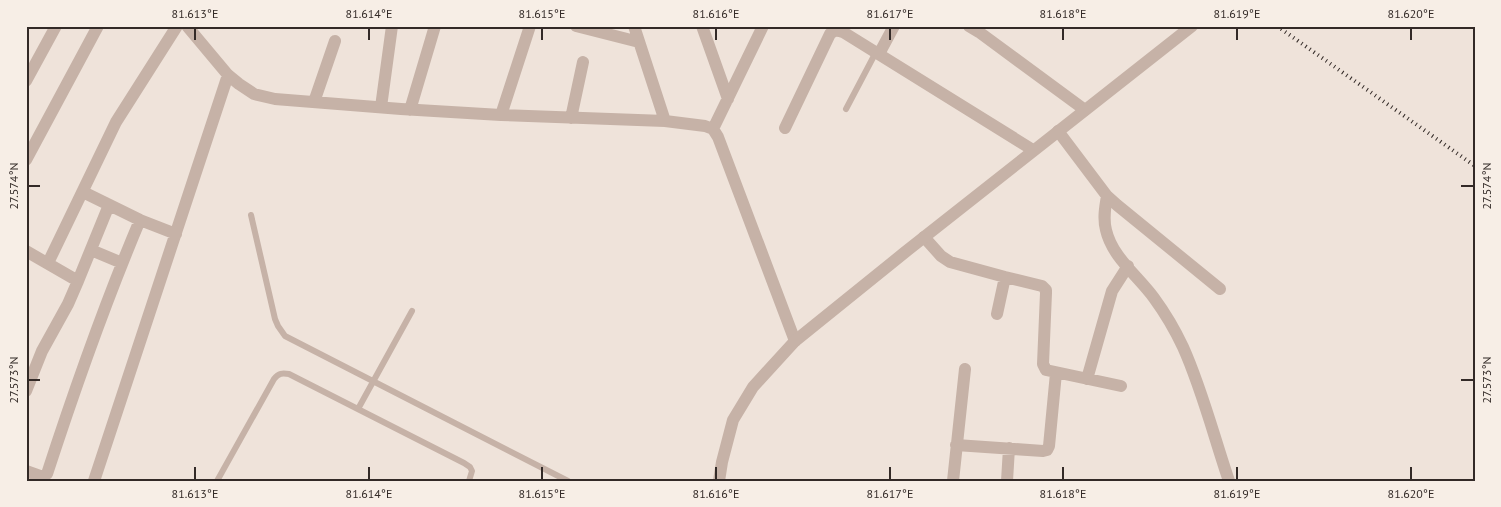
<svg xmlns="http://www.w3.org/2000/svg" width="1501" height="507" font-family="'PT Sans',sans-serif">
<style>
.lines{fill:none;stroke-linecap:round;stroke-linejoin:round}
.service{stroke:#c6b2a7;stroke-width:6}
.minor{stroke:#c6b2a7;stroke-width:12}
.tertiary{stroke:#c6b2a7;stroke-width:12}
.rail{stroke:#332a27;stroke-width:4;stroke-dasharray:1 4;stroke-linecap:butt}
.ticks{fill:none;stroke:#332a27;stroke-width:2}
.neatline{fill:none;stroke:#332a27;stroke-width:2}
.ticks-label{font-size:12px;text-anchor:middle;fill:#332a27}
</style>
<rect width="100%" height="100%" fill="#efe3da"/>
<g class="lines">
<path class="service" d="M 846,109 L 876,52
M 251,215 L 275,319 L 278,326 L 285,336 L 568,481
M 358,409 L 412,311
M 217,481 L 274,379 C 279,373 282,373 289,374 L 464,463 L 470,467 L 472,471 L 469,481"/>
<path class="minor" d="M 187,26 L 228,75 L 239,84 L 254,94 L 275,99 L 401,109 L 501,115 L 665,121 L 705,126 L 713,129 L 718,137 L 795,341
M 576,26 L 639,42
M 634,26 L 665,121
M 702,26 L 728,99
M 969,26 L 979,32 L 1085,110
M 879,54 L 894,26
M 26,81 L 56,26
M 314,102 L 335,41
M 381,107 L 392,26
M 410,110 L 435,26
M 501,115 L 530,26
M 571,118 L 583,62
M 785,128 L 830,34 C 834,30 837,30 843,32 L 1033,150
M 713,129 L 763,26
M 1058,131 L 1107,196 L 1117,205 L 1220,289
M 26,160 L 98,26
M 83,192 L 140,220 L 176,234
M 1107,196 C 1105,207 1103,219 1106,230 C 1112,257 1138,276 1154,298 C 1165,313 1175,330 1183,347 C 1202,389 1214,437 1229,481
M 924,237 L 941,256 L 950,262 L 1005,277 L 1042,286 L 1046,290 L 1046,293 L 1043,364 L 1046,370 L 1121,386
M 91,250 L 122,263
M 26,251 L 78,281
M 48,263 L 116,122 L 177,26
M 997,314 L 1005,277
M 1087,379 L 1112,291 L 1128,266
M 26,391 L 42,351 L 68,304 L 78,281 L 109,205
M 956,445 L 1043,451 L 1047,450 L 1049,446 L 1056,373
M 26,471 L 40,476 L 47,474 C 75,388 105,303 140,220
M 94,481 L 228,75
M 953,481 L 965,369
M 1007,481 L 1009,448"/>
<path class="tertiary" d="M 719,481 L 722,462 L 733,420 L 753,387 L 795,341 L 904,253 L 1192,26"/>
<path class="rail" d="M 1277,26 L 1475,166"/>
</g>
<path class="ticks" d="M 195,28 L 195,40M 369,28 L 369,40M 542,28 L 542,40M 716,28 L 716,40M 890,28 L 890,40M 1063,28 L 1063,40M 1237,28 L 1237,40M 1411,28 L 1411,40M 28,186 L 40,186M 1461,186 L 1474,186M 28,380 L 40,380M 1461,380 L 1474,380M 195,467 L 195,480M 369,467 L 369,480M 542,467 L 542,480M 716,467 L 716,480M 890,467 L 890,480M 1063,467 L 1063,480M 1237,467 L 1237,480M 1411,467 L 1411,480"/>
<rect width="1501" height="507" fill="none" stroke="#f7eee6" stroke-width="55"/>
<rect x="28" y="28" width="1446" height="452" class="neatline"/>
<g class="ticks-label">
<text x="195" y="18">81.613°E</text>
<text x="369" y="18">81.614°E</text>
<text x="542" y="18">81.615°E</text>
<text x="716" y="18">81.616°E</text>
<text x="890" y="18">81.617°E</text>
<text x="1063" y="18">81.618°E</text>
<text x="1237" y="18">81.619°E</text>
<text x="1411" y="18">81.620°E</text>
<text transform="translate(14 186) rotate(-90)" y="4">27.574°N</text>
<text transform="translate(1487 186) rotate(-90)" y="4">27.574°N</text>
<text transform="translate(14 380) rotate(-90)" y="4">27.573°N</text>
<text transform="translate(1487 380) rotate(-90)" y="4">27.573°N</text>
<text x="195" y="498">81.613°E</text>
<text x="369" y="498">81.614°E</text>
<text x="542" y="498">81.615°E</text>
<text x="716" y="498">81.616°E</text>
<text x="890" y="498">81.617°E</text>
<text x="1063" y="498">81.618°E</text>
<text x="1237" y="498">81.619°E</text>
<text x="1411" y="498">81.620°E</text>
</g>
</svg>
